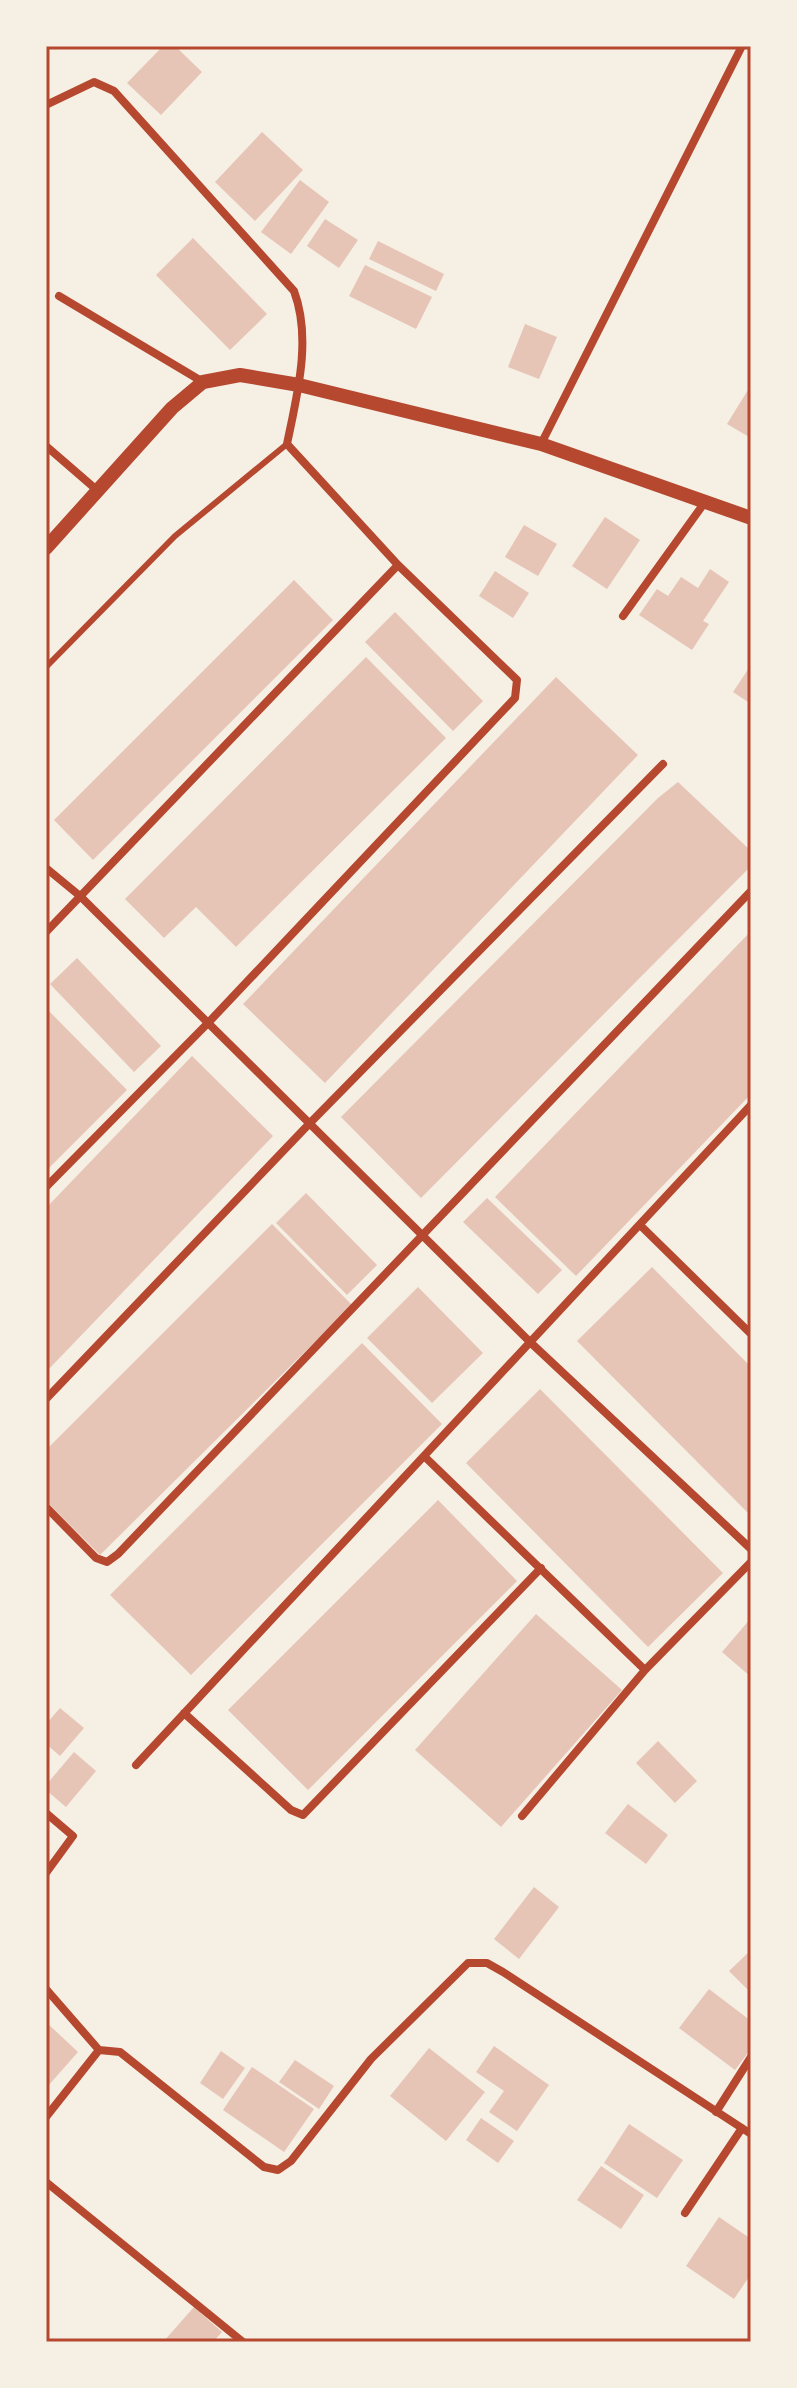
<svg xmlns="http://www.w3.org/2000/svg" width="797" height="2388" font-family="'Asap Condensed',sans-serif">
<style>
.building{fill:#e6c5b7}
.lines{fill:none;stroke-linecap:round;stroke-linejoin:round}
.service{stroke:#b5482f;stroke-width:6}
.minor{stroke:#b5482f;stroke-width:8}
.tertiary{stroke:#b5482f;stroke-width:14}
.neatline{fill:none;stroke:#b5482f;stroke-width:3}
</style>
<rect width="100%" height="100%" fill="#f6efe4"/>
<path class="building" d="M 163,46 L 175,46 L 202,72 L 161,115 L 127,83 Z
M 262,132 L 303,170 L 255,221 L 215,182 Z
M 300,180 L 329,202 L 291,254 L 261,232 Z
M 325,219 L 358,240 L 339,268 L 307,246 Z
M 193,238 L 267,314 L 230,350 L 156,275 Z
M 378,241 L 444,274 L 436,291 L 369,259 Z
M 365,265 L 432,297 L 416,329 L 349,296 Z
M 525,324 L 557,337 L 539,379 L 508,367 Z
M 751,385 L 751,438 L 727,424 Z
M 605,517 L 640,540 L 607,589 L 572,566 Z
M 524,525 L 557,544 L 538,576 L 505,557 Z
M 710,569 L 729,582 L 703,621 L 709,624 L 692,650 L 639,615 L 657,589 L 668,596 L 681,577 L 698,588 Z
M 495,571 L 529,593 L 513,618 L 479,596 Z
M 294,580 L 333,620 L 93,860 L 54,820 Z
M 395,612 L 483,701 L 453,731 L 365,642 Z
M 366,657 L 446,738 L 236,947 L 196,907 L 164,938 L 125,899 Z
M 751,665 L 751,704 L 733,692 Z
M 556,677 L 638,755 L 325,1083 L 243,1004 Z
M 678,782 L 751,851 L 751,866 L 421,1198 L 341,1117 L 658,798 Z
M 751,931 L 751,1094 L 576,1276 L 495,1197 Z
M 77,958 L 161,1046 L 134,1072 L 50,984 Z
M 46,1008 L 127,1090 L 46,1171 Z
M 192,1056 L 273,1136 L 46,1372 L 46,1208 Z
M 306,1193 L 377,1265 L 347,1295 L 276,1223 Z
M 487,1198 L 562,1270 L 538,1294 L 463,1222 Z
M 272,1224 L 352,1305 L 100,1555 L 46,1501 L 46,1450 Z
M 652,1267 L 751,1367 L 751,1516 L 577,1341 Z
M 418,1287 L 483,1353 L 432,1403 L 367,1338 Z
M 362,1343 L 442,1424 L 191,1675 L 110,1595 Z
M 540,1389 L 723,1573 L 648,1647 L 466,1463 Z
M 438,1500 L 517,1581 L 308,1790 L 228,1710 Z
M 536,1614 L 622,1690 L 501,1827 L 415,1750 Z
M 751,1618 L 751,1677 L 722,1652 Z
M 60,1708 L 84,1728 L 60,1756 L 46,1744 L 46,1724 Z
M 658,1741 L 697,1781 L 675,1803 L 636,1763 Z
M 74,1752 L 96,1771 L 66,1807 L 46,1790 L 46,1785 Z
M 628,1804 L 668,1835 L 646,1864 L 605,1833 Z
M 534,1887 L 559,1907 L 519,1959 L 494,1939 Z
M 751,1950 L 751,1993 L 729,1971 Z
M 709,1989 L 751,2021 L 751,2049 L 735,2070 L 679,2028 Z
M 46,2022 L 78,2052 L 48,2086 L 46,2085 Z
M 494,2046 L 549,2085 L 517,2131 L 489,2112 L 504,2091 L 476,2072 Z
M 429,2048 L 485,2092 L 446,2141 L 390,2096 Z
M 221,2051 L 245,2068 L 223,2099 L 200,2083 Z
M 295,2060 L 334,2086 L 319,2109 L 279,2082 Z
M 252,2067 L 314,2109 L 284,2152 L 223,2110 Z
M 481,2118 L 514,2141 L 498,2163 L 466,2140 Z
M 629,2124 L 683,2160 L 657,2198 L 604,2163 Z
M 601,2166 L 644,2195 L 621,2229 L 577,2200 Z
M 719,2217 L 751,2239 L 751,2274 L 734,2299 L 686,2266 Z
M 194,2307 L 222,2332 L 213,2342 L 163,2342 Z"/>
<g class="lines">
<path class="service" d="M 46,667 L 175,536 L 287,444"/>
<path class="minor" d="M 46,105 L 94,82 L 114,91 L 294,291 C 312,339 297,395 287,444 L 398,565
M 59,296 L 203,382
M 541,444 L 742,46
M 46,446 L 98,491
M 623,616 L 705,502
M 46,868 L 80,896 L 530,1342 L 751,1549
M 46,932 L 398,565 L 517,680 L 515,698 L 208,1023 L 46,1187
M 640,1225 L 751,1334
M 46,1399 L 309,1124 L 663,764
M 424,1456 L 645,1670
M 46,1507 L 96,1558 L 107,1562 L 118,1554 L 751,891
M 184,1713 L 291,1810 L 303,1815 L 541,1568
M 136,1765 L 751,1105
M 46,1813 L 73,1836 L 46,1873
M 522,1816 L 645,1670 L 751,1562
M 46,1989 L 99,2050
M 716,2112 L 751,2057
M 46,2117 L 99,2050 L 120,2052 L 264,2167 L 278,2170 L 291,2161 L 371,2059 L 468,1963 L 487,1963 L 503,1972 L 751,2134
M 46,2182 L 243,2342
M 685,2213 L 742,2128"/>
<path class="tertiary" d="M 46,548 L 172,408 L 203,382 L 240,375 L 299,385 L 541,444 L 751,518"/>
</g>
<rect width="797" height="2388" fill="none" stroke="#f6efe4" stroke-width="96"/>
<rect x="48" y="48" width="701" height="2292" class="neatline"/>
</svg>
